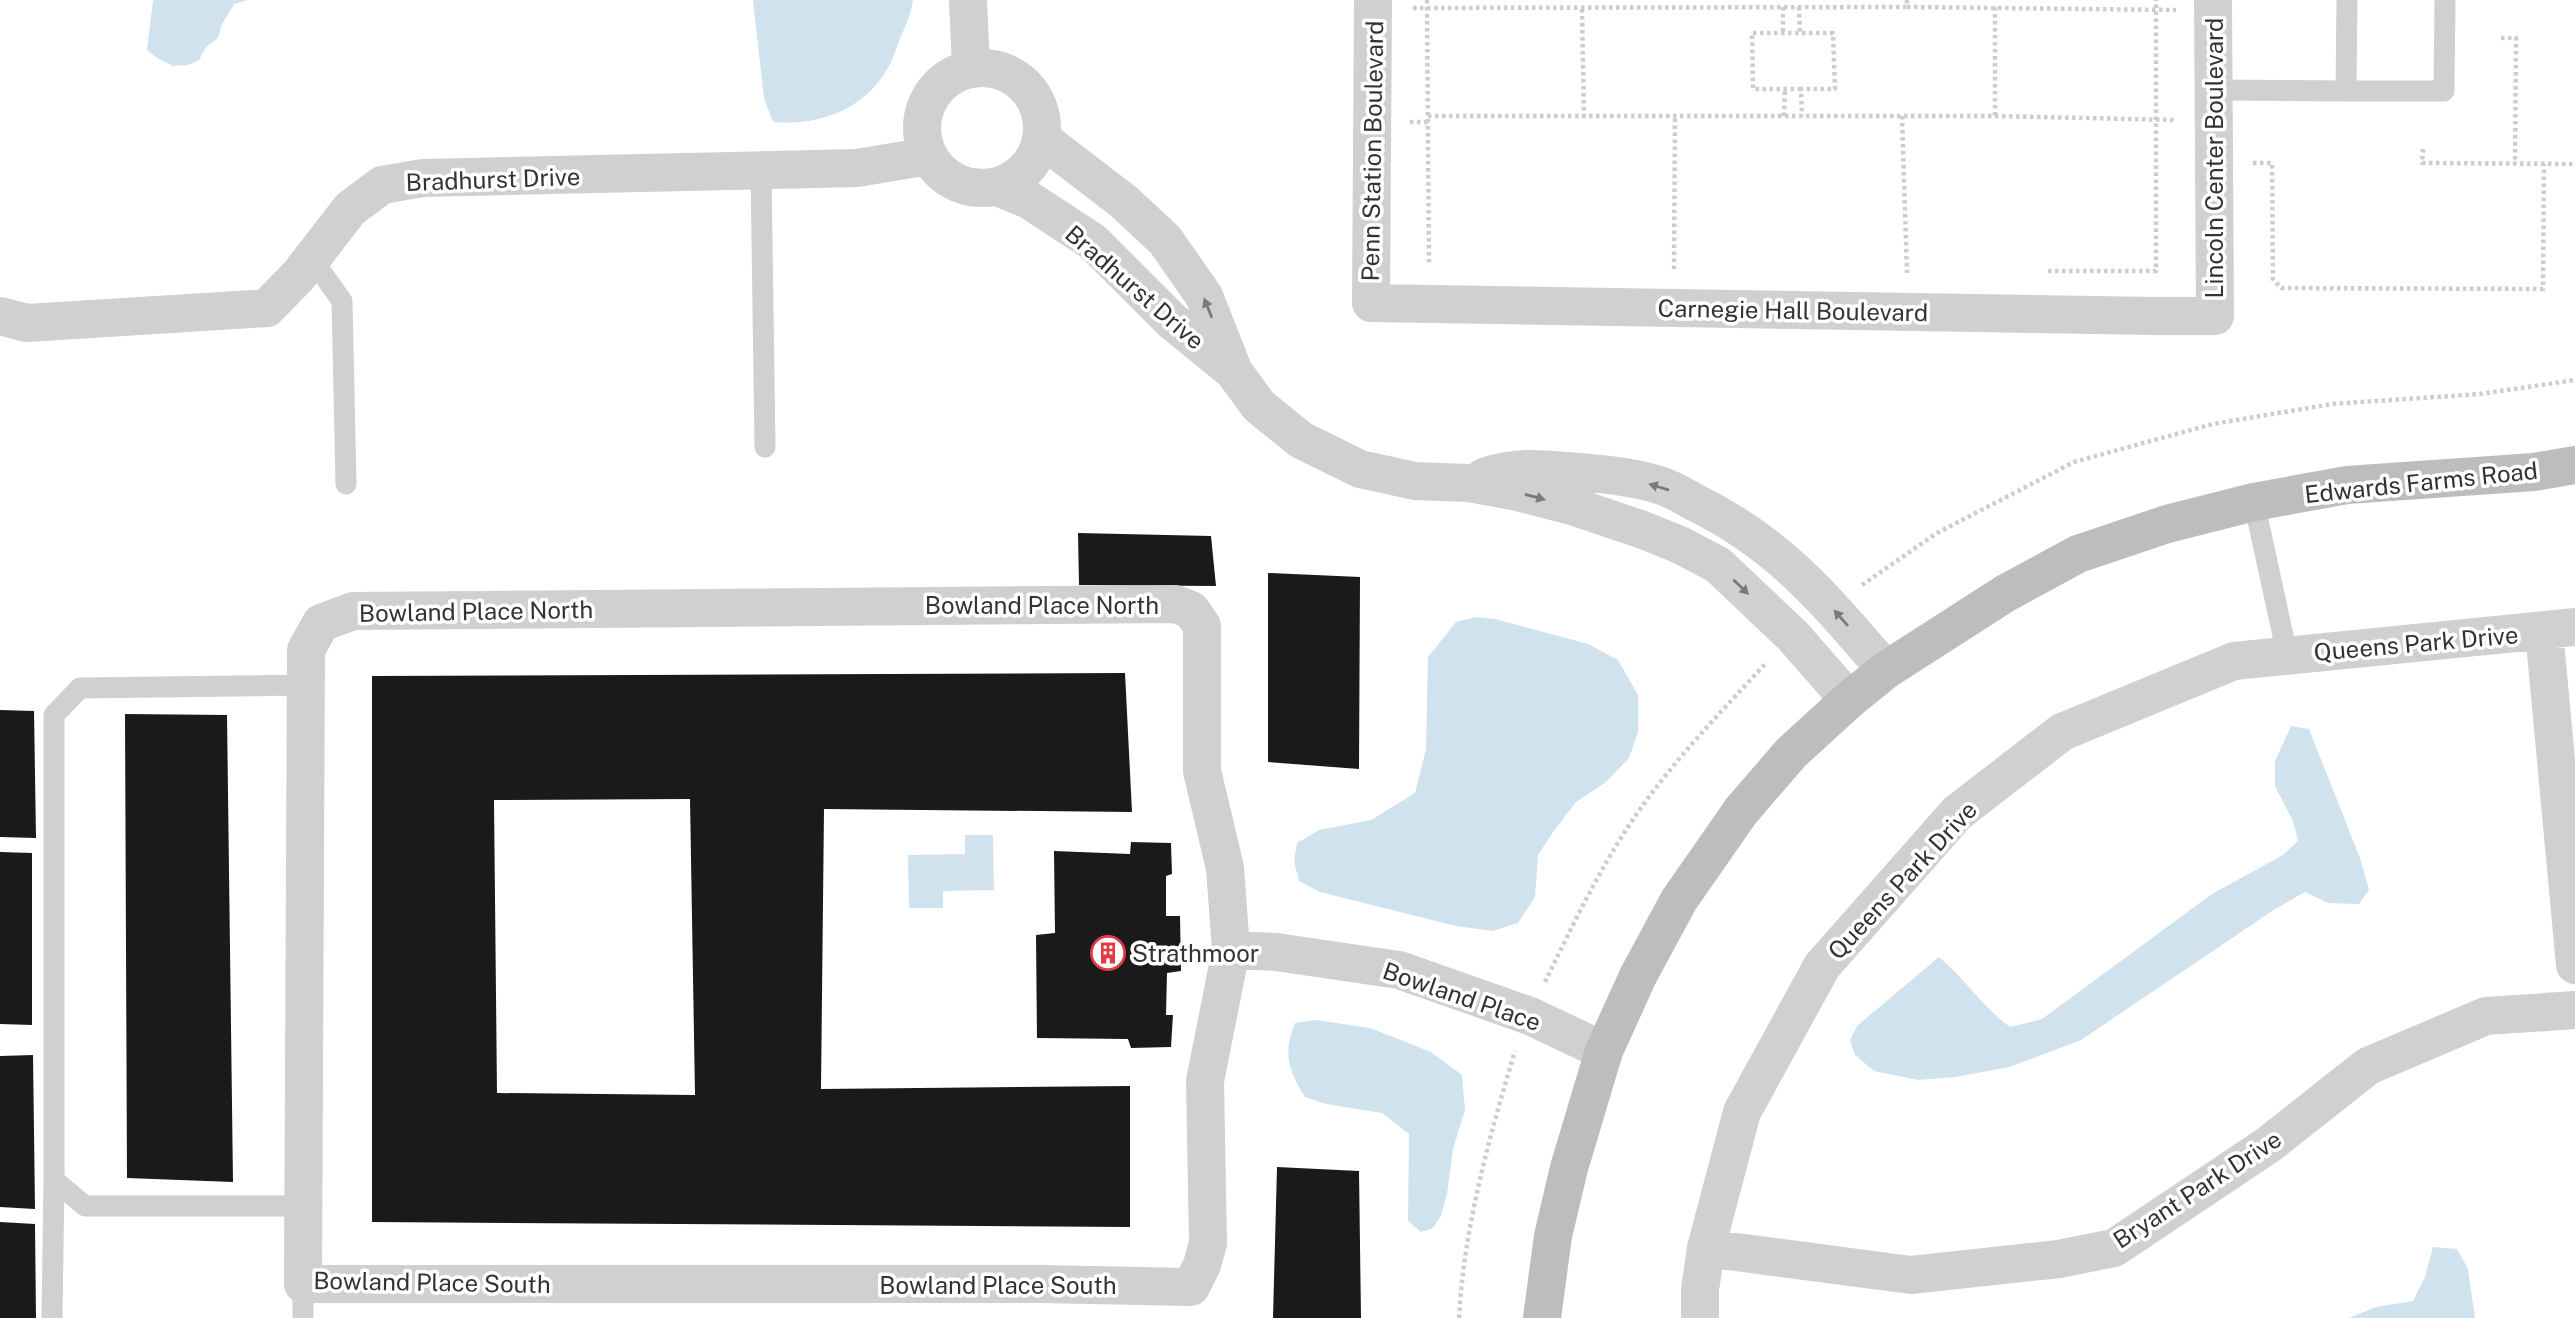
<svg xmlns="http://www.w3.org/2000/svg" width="2575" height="1318" font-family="'Public Sans',sans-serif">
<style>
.water{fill:#cfe2ee}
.building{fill:#1a1a1a;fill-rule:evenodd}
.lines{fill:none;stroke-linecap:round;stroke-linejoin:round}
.path{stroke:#cdcdcd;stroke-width:4.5;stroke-dasharray:3.5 3.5;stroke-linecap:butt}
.lane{stroke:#d0d0d0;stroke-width:21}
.street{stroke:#d0d0d0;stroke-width:38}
.secondary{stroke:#bdbdbd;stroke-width:38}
.oneway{fill:#7a7a7a}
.labels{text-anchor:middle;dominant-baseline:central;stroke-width:7;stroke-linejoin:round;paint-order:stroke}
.street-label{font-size:24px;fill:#333;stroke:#fff}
.poi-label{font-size:24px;fill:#333;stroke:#fff;text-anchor:start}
</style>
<rect width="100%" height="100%" fill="#fff"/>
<path class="water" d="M 153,0 L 248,0 L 234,4 L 222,24 L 218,38 L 206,47 L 199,60 L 188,65 L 173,66 L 157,58 L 147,50 Z
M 753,0 L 913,0 C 911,15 905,27 899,41 C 895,51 892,63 886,71 C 862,111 817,126 773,122 L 764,98 Z
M 1476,617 L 1495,619 L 1588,644 L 1618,660 L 1638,695 L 1638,732 L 1629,758 L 1606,782 L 1576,802 L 1553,832 L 1538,855 L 1535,897 L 1518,923 L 1493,931 L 1456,926 L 1320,892 L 1299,881 L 1294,861 L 1297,843 L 1319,830 L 1371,820 L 1415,793 L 1426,749 L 1428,657 L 1456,622 Z
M 2291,726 L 2309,729 L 2360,858 L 2369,890 L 2359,904 L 2328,903 L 2305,892 L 2275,909 L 2081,1040 L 2010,1067 L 1955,1077 L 1918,1080 L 1874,1071 L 1855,1055 L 1850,1040 L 1857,1026 L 1939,957 C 1965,979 1983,1007 2010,1027 L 2042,1019 L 2212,894 L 2283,855 L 2298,841 L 2293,821 L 2275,786 L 2275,761 Z
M 965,835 L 993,835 L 994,890 L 943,891 L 943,908 L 909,908 L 908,855 L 965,854 Z
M 1316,1020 L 1370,1028 L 1431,1052 L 1462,1075 L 1465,1110 L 1453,1149 L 1447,1194 L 1441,1216 L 1433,1228 L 1421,1232 L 1408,1221 L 1409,1134 L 1382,1113 L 1326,1104 L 1305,1097 C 1288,1070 1283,1053 1295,1023 Z
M 2433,1247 L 2457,1249 L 2468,1269 L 2475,1318 L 2349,1318 L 2376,1307 L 2413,1301 L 2425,1277 Z"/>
<path class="building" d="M 1078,533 L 1211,536 L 1216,586 L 1079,585 Z
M 1268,573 L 1360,577 L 1359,769 L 1268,762 Z
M 1125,673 L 1132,812 L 824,809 L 821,1089 L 1130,1086 L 1130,1227 L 372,1222 L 372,676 ZM 690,799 L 695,1095 L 497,1093 L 494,800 Z
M 0,710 L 34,711 L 36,838 L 0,837 Z
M 125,714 L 227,715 L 233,1182 L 127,1178 Z
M 1131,842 L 1171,843 L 1172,874 L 1166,876 L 1166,916 L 1180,916 L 1181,971 L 1167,973 L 1166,1015 L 1173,1015 L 1171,1047 L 1131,1048 L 1128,1039 L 1037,1038 L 1036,935 L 1055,933 L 1054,851 L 1130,854 Z
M 0,852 L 32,853 L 32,1025 L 0,1024 Z
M 33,1055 L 35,1209 L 0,1207 L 0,1056 Z
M 1277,1167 L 1359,1171 L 1361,1318 L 1273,1318 Z
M 0,1222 L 35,1224 L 36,1318 L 0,1318 Z"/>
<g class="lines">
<path class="path" d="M 1427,0 L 1429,265
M 1907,0 L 1907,7 L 2176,10
M 1783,7 L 1783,33
M 1799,7 L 1800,33
M 1995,7 L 1995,116
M 1413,8 L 1907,7
M 1582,9 L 1584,116
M 2501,38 L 2516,38 L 2515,164
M 1801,89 L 1753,89 L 1752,33 L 1833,33 L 1835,89 L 1801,89 L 1802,116
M 1428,116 L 1995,116 L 2175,120
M 1784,116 L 1785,89
M 1902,116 L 1907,273
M 1410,122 L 1428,122
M 2423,149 L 2422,163 L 2575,164
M 2253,163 L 2272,163 L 2273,279 L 2281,288 L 2543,289 L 2544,164
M 1674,269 L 1675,116
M 2048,271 L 2156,271 L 2156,0
M 1862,585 L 1937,533 L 2074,462 L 2213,424 L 2332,404 L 2480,394 L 2575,380
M 1545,982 C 1572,927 1599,869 1634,818 C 1672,762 1720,713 1766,663
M 1459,1318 C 1464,1227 1489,1138 1515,1051"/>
<path class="lane" d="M 2347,0 L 2346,91 L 2444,91 L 2445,0
M 2214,90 L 2346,91
M 761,170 L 765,447
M 312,259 L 342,301 L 346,484
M 2254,502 L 2287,654
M 304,1206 L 85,1206 L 54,1180 L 54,715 L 80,688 L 306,685
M 52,1318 L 54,1180
M 303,1318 L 303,1284"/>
<path class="street" d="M 968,0 L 971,68
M 1373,0 L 1371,303 L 2155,316 L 2215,316 L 2213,0
M922 128a60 60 0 1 1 120 0a60 60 0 1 1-120 0Z
M 1042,139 L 1123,201 L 1165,240 L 1204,296 L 1234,372 L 1259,406 L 1301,440 L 1360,469 L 1415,481 L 1469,483 L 1518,492 L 1572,506 L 1643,530 L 1680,545 L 1718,565 L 1793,636 L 1849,700
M 997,187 L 1029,200 L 1093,242 L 1172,321 L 1232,370
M 0,316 L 27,323 L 267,308 L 299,275 L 350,209 L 382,185 L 423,178 L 857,168 L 929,156
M 1484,477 C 1515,465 1546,469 1578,472 C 1605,474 1636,477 1662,486 C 1674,490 1685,497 1696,503 C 1780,544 1826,601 1886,670
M 1175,604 L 1191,610 L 1202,626 L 1202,771 L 1225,868 L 1231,950 L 1205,1081 L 1208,1243 L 1202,1265 L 1191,1287 L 1041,1284 L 303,1284 L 306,650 L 321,623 L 353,611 Z
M 2544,631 L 2575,965
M 1231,950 L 1276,952 L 1399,970 L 1530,1016 L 1604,1051
M 1706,1248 L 1911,1275 L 2059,1259 L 2114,1248 L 2268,1145 L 2368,1066 L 2486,1016 L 2575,1010
M 1700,1318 L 1700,1290 L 1706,1248 L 1742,1112 L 1822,966 L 1957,813 L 2062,732 L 2234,661 L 2575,627"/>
<path class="secondary" d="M 1542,1318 L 1553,1236 L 1569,1168 L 1604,1051 L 1638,976 L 1679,900 L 1741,811 L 1791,753 L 1849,700 L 1886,670 L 2006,593 L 2078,554 L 2167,524 L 2254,502 L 2347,485 L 2534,472 L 2575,465"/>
</g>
<defs><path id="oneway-solid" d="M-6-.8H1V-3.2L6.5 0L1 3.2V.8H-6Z" transform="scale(1.75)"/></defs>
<g class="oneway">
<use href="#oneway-solid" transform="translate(1208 308) rotate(-112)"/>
<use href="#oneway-solid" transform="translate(1659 487) rotate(-163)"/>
<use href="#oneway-solid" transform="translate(1535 497) rotate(15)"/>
<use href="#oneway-solid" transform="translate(1741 587) rotate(44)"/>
<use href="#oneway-solid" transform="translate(1841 618) rotate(-131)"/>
</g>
<defs>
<g id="building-ring" transform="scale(1.75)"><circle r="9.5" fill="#fff" stroke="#e63946" stroke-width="1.5"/><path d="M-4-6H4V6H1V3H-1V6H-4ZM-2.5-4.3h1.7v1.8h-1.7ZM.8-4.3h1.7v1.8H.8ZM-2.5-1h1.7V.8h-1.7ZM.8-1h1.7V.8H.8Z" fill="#e63946"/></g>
</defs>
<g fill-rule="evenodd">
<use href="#building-ring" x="1108" y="953"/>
</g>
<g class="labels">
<g class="street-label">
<text transform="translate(1372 151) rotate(-89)">Penn Station Boulevard</text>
<text transform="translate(2214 158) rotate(-90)">Lincoln Center Boulevard</text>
<text transform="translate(493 179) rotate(-2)">Bradhurst Drive</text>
<text transform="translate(1135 287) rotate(41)">Bradhurst Drive</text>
<text transform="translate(1793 310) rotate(1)">Carnegie Hall Boulevard</text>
<text transform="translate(2421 482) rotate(-6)">Edwards Farms Road</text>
<text x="1042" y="605">Bowland Place North</text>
<text transform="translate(476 611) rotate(-1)">Bowland Place North</text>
<text transform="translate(2416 643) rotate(-5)">Queens Park Drive</text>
<text transform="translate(1902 880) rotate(-47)">Queens Park Drive</text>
<text transform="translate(1462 996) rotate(19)">Bowland Place</text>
<text transform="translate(2197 1189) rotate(-33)">Bryant Park Drive</text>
<text transform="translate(432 1282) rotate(1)">Bowland Place South</text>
<text x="998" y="1285">Bowland Place South</text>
</g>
<g class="poi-label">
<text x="1132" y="953">Strathmoor</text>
</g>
</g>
</svg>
